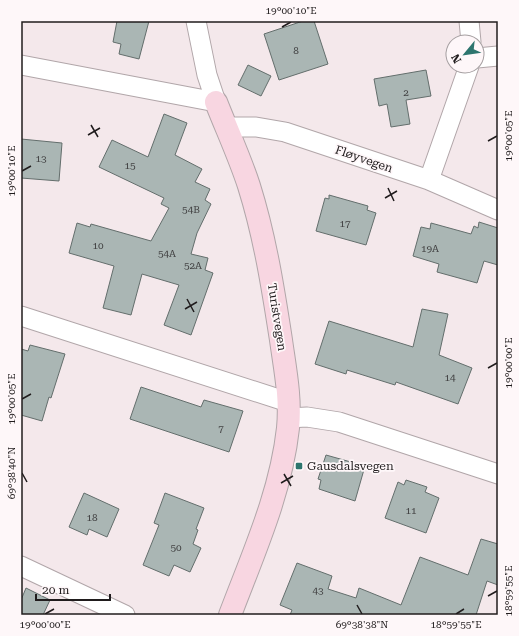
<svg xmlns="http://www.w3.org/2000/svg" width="519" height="636" font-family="'Roboto Serif',serif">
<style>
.building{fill:#aab6b4;stroke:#636e6c}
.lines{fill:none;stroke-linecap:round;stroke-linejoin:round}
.street-casing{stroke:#b1a6a9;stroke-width:21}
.secondary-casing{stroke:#b1a6a9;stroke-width:24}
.street{stroke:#fff;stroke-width:19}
.secondary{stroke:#f8d6e1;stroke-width:22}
.ticks{fill:none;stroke:#201c1d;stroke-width:1.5}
.poi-dot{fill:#2d756e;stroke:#fef7f9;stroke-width:1.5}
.labels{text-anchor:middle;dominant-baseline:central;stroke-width:3.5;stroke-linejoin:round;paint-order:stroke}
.number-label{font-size:10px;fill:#424243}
.street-label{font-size:12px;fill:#201c1d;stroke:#fef7f9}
.poi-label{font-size:12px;fill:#201c1d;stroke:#fef7f9;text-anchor:start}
.neatline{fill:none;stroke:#201c1d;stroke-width:1.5}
.ticks-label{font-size:10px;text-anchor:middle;fill:#201c1d}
</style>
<rect width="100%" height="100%" fill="#f4e8eb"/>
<path class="building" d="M 117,21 L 149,21 L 139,59 L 119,54 L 121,44 L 113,42 Z
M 303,21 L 314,21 L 328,64 L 279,80 L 264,34 Z
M 248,65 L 271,76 L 261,96 L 238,85 Z
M 426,70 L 431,96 L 406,100 L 410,124 L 391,127 L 387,104 L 379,106 L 374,79 Z
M 164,114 L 187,123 L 175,155 L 202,169 L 195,182 L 210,189 L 205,200 L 211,204 L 197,233 L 191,254 L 208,258 L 205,270 L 213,273 L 191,335 L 164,325 L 179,285 L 142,274 L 131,315 L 103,308 L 114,266 L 69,253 L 77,223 L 90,227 L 91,224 L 151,241 L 169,208 L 161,204 L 164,198 L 99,167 L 112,140 L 148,157 Z
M 21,139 L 62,143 L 59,181 L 21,178 Z
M 329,195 L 368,206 L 367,210 L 376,213 L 366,245 L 316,231 L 325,198 L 329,199 Z
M 479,222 L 498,228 L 498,265 L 484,261 L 477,283 L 437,272 L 439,264 L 413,256 L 421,227 L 430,229 L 431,223 L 471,234 L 474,226 L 478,228 Z
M 422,309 L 448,314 L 439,355 L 472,368 L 458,404 L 396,382 L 395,385 L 347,370 L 346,374 L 315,364 L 329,321 L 413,347 Z
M 30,345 L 65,354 L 51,398 L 49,397 L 42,421 L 21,415 L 21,349 L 28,351 Z
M 141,387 L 201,407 L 204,400 L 243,411 L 229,452 L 130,419 Z
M 326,455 L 365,466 L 355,501 L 319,489 L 321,480 L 318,479 Z
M 406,480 L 427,487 L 425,492 L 439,498 L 426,533 L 385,518 L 398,482 L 404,485 Z
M 84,493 L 119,509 L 107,537 L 89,529 L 87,535 L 69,527 Z
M 165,493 L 204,508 L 196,529 L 198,530 L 193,544 L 201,548 L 190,572 L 174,565 L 169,576 L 143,565 L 159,525 L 154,523 Z
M 481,539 L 498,544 L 498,585 L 487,581 L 476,615 L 290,615 L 292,610 L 280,605 L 297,563 L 332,576 L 328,589 L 356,598 L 359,588 L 401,605 L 420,557 L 468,575 Z
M 26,588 L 50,600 L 43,615 L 21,615 L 21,600 Z"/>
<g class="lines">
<g class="street-casing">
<path id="street" d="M 196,21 L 207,75 L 216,102
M 469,21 L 471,42
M 477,58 L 498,56
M 21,65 L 216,102
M 226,127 L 256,127 L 285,132 L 429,180 L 498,210
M 429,180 L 469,66
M 21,316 L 288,402
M 288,418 L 307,417 L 339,422 L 498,474
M 21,566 L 125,615"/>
</g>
<g class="secondary-casing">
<path id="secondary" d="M 216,102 C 227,130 240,158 249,186 C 265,237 273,288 281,340 C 285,369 291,398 288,428 C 281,493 253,554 230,615"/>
</g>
<use href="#street" class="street"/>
<use href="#secondary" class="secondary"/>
</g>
<path class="ticks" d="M 282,27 L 291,22M 91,125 L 98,137M 88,135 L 100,128M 488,141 L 497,136M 22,171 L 31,166M 388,188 L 394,201M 385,198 L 397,191M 187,299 L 194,312M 185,309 L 197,302M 488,368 L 497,363M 22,399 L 31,394M 22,473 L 27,482M 284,474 L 291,486M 281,483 L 293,476M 488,596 L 497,591M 357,605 L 362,614M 45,614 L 54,609M 456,614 L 464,609"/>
<rect class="poi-dot" x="295" y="462" width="8" height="8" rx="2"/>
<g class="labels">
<g class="number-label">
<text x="296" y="50">8</text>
<text x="406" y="92">2</text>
<text x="41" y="158">13</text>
<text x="130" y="165">15</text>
<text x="191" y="209">54B</text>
<text x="345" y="223">17</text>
<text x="98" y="245">10</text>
<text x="430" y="248">19A</text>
<text x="167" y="253">54A</text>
<text x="193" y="265">52A</text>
<text x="450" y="377">14</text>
<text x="221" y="428">7</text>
<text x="411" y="510">11</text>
<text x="92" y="517">18</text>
<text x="176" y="547">50</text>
<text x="318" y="590">43</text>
</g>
<g class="street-label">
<text transform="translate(364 159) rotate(19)">Fløyvegen</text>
<text transform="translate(277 317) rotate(81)">Turistvegen</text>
</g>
<g class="poi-label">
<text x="307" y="466">Gausdalsvegen</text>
</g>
</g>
<rect width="519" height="636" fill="none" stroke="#fef7f9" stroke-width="44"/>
<g transform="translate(465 54) rotate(241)"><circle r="19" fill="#fef7f9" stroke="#a59fa1"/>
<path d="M0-3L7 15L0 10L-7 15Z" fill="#2d756e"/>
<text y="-6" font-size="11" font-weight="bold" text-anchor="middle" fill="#201c1d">N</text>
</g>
<path d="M36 594v6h74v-6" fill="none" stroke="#201c1d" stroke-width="2"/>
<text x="42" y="594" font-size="12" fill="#201c1d" stroke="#fef7f9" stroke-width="3" paint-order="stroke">20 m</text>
<rect x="22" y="22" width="475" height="592" class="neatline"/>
<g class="ticks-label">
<text x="291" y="14">19°00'10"E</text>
<text transform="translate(508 136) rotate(-90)" y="4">19°00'05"E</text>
<text transform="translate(11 171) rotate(-90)" y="4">19°00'10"E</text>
<text transform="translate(508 363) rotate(-90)" y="4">19°00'00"E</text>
<text transform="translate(11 399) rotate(-90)" y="4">19°00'05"E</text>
<text transform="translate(11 473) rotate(-90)" y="4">69°38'40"N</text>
<text transform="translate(508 591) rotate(-90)" y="4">18°59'55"E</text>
<text x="45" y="628">19°00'00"E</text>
<text x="362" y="628">69°38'38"N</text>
<text x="456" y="628">18°59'55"E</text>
</g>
</svg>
